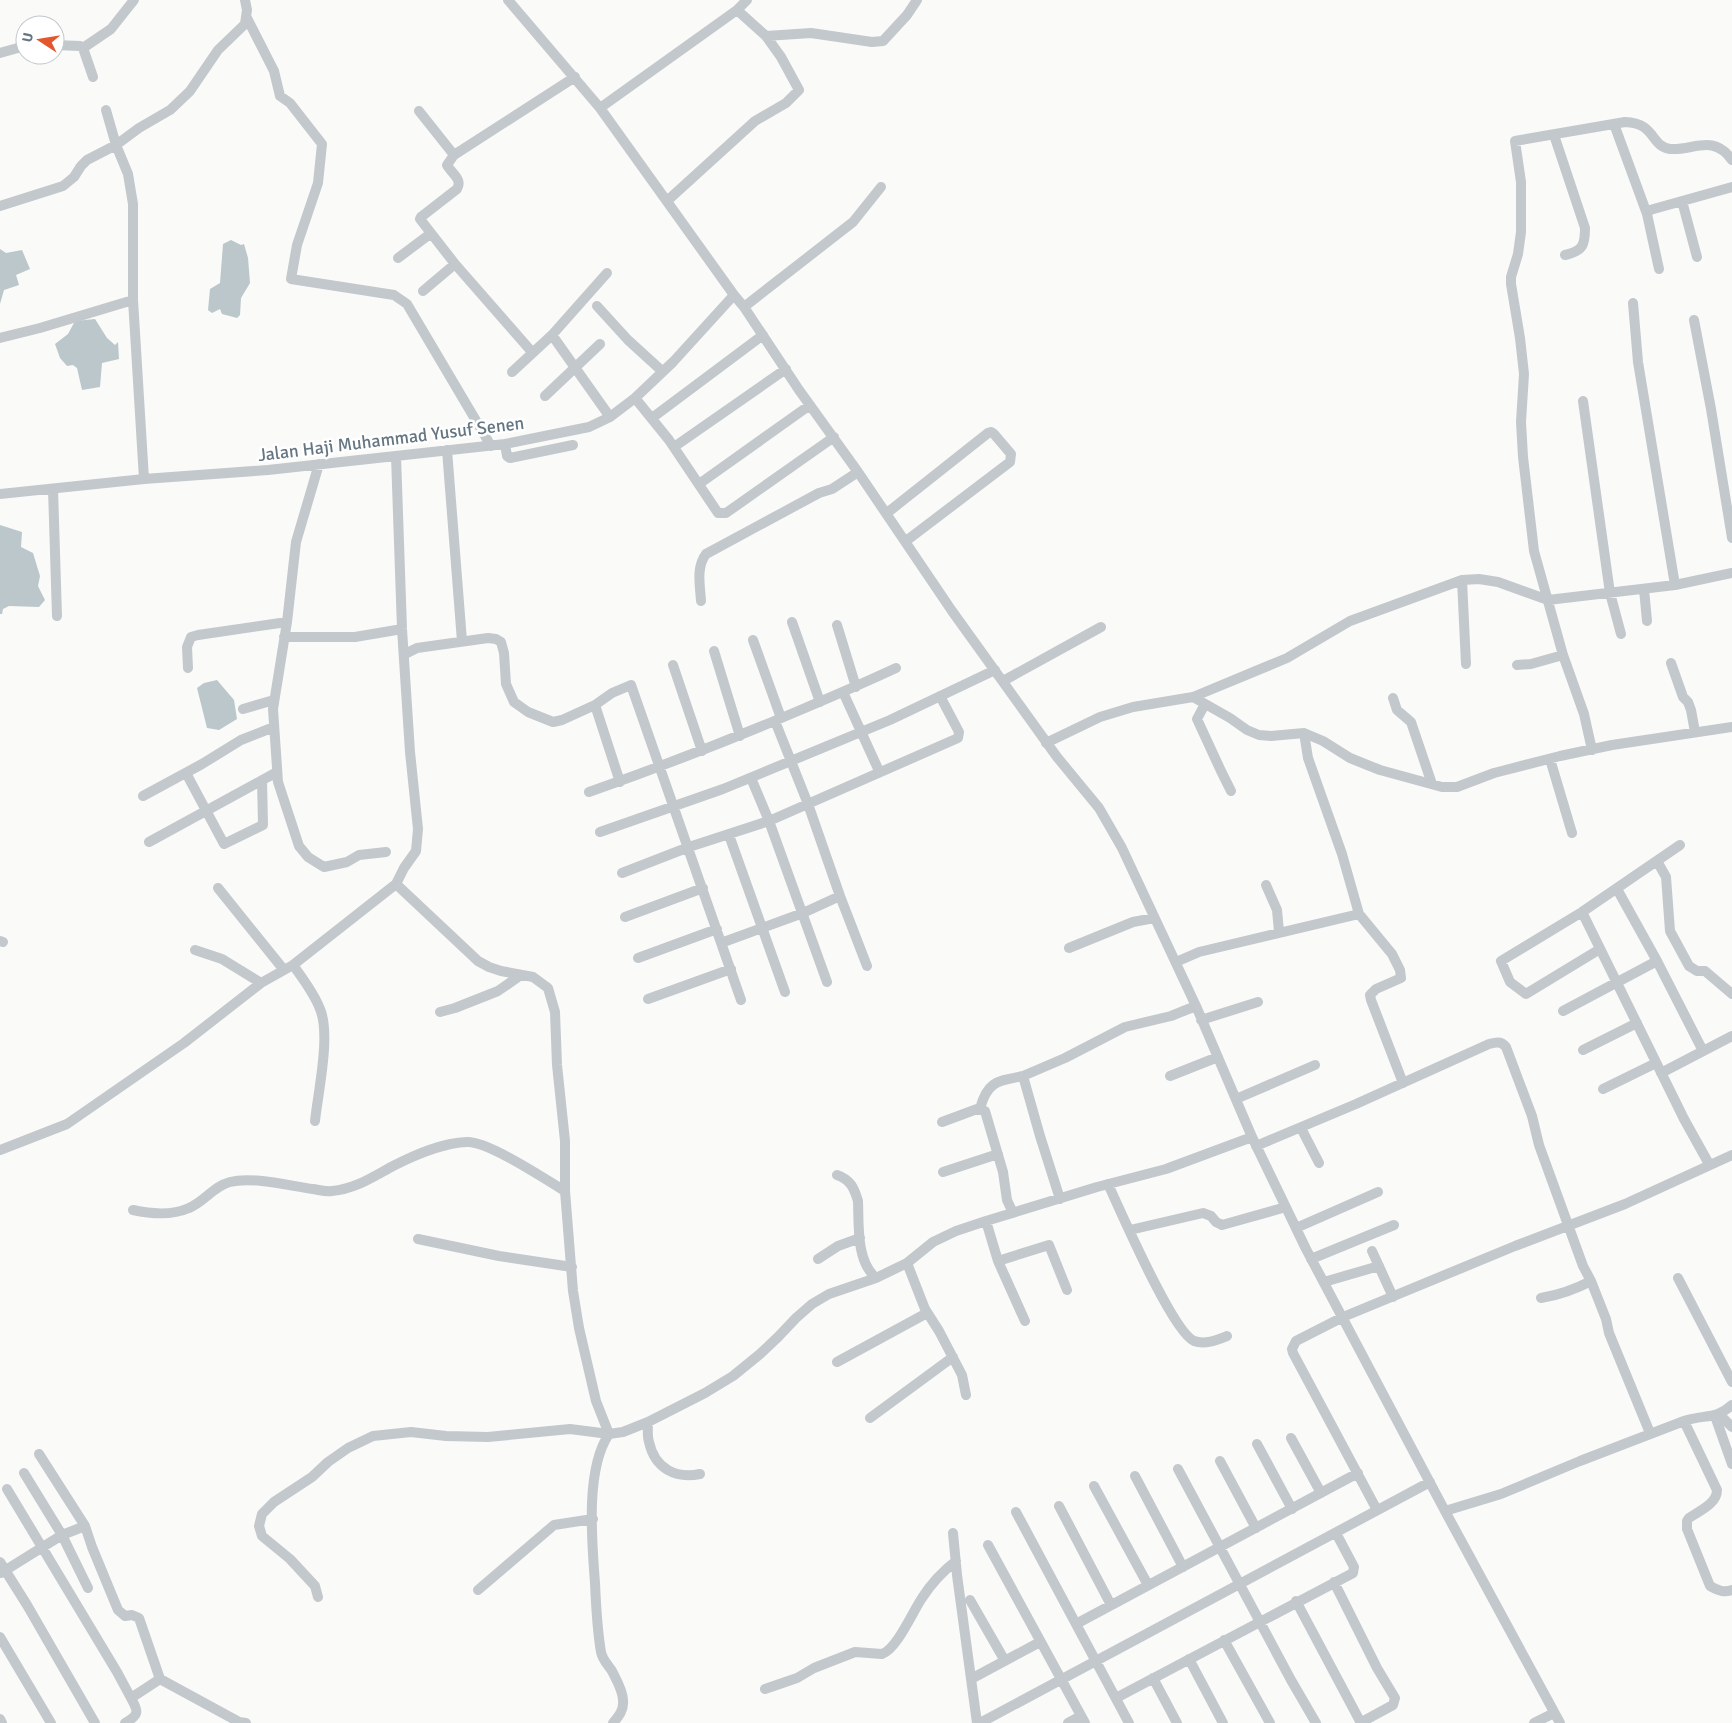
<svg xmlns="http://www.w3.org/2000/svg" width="1732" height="1723" font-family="Signika,sans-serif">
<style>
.water{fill:#bbc7cb}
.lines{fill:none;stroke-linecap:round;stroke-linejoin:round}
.minor{stroke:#c3c8cc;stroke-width:10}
.labels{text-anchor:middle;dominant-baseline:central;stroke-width:5;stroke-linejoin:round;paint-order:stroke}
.street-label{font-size:18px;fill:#657683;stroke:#fff}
</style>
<rect width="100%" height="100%" fill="#fafaf8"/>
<path class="water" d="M 231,240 L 241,245 L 244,244 L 248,258 L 250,283 L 241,298 L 240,315 L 237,318 L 222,314 L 220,309 L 212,313 L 208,310 L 210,289 L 220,283 L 223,244 Z
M 0,249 L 6,253 L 22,250 L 30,269 L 16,275 L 19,285 L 4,290 L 0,304 Z
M 95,319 L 107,338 L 115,345 L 118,342 L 119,359 L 102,363 L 100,387 L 82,390 L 77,368 L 73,365 L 67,366 L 60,358 L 55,344 L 68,334 L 75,321 Z
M 0,525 L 22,532 L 21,547 L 33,553 L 40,576 L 38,586 L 45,600 L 39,607 L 9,606 L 3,609 L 2,614 L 0,614 Z
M 217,680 L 234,700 L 237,719 L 219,730 L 207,728 L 197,688 L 204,683 Z"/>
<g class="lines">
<path class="minor" d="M 508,0 L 600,108 L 734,295 L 744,307 L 799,390 L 858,472 L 952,611 L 1057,757 L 1099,808 L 1122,848 L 1196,1006 L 1252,1137 L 1306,1249 L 1445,1511 L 1560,1723
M 737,10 L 766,36 L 811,33 L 872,42 L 883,41 L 907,15 L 917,0
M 247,18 L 274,71 L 280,96 L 290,103 L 322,144 L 318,183 L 297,245 L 291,279 L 394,295 L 407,304 L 491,446
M 55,45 L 80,46 L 83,48 L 93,77
M 83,48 L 111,29 L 134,0
M 0,53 L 25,46
M 600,108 L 737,10 L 747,0
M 106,110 L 116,145 L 128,174 L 133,204 L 133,300 L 144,479
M 419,111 L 454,155
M 1614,124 L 1647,214
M 1554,135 L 1585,228 C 1585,245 1583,251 1565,255
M 667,201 L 755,121 L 786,103 L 799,90 L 781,57 L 766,36
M 1682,201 L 1697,257
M 0,206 L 63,186 L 74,177 L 81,166 L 87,160 L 116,145 L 139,128 L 170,110 L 190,91 L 218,50 L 245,24 L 247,10 L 245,0
M 398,258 L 430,234
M 1659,269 L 1647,214 L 1650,210 L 1732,187
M 423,291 L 455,264
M 1633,303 L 1638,362 L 1675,585
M 597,306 L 628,340 L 662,371
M 744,307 L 853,222 L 881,187
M 1694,320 L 1711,409 L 1732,538
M 552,335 L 610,417
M 0,338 L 40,328 L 133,300
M 532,352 L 455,264 L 420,219 L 421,217 L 457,189 C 463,179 451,173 447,165 L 454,155 L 575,77
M 512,372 L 552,335 L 607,273
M 545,396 L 600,344
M 635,398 L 669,440 L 718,513 L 726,513 L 834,437
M 1583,401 L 1610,593 L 1621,634
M 652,418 L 763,335
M 505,444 L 507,456 L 510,458 L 573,445
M 674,447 L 786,369
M 447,450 L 462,641
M 319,464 L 296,542 L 287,622 L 273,709 L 278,782 L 299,846 L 308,857 L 324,867 L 347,862 L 359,855 L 386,852
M 699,484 L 810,405
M 53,489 L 57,616
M 0,494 L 144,479 L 268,470 L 505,444 L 589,427 L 610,417 L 635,398 L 673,362 L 734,295
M 887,513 L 988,433 L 991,432 L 994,434 L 1011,454 L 1010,462 L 906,541
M 1462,580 L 1466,664
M 1644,589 L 1647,621
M 701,601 C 700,585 696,567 706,554 L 819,493 L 832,489 L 858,472
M 792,622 L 820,702
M 837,625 L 856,687
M 284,637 L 355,637 L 402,629
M 753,640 L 781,718
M 714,651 L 740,736
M 405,654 L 417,648 L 488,638 L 496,639 L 501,642 L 504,653 L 506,684 L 514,702 L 528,712 L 553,722 L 562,720 L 595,705 L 612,693 L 631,685 L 741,1000
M 1671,663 L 1683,697 L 1688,702 L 1691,710 L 1695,732
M 673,665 L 702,751
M 1517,665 L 1531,664 L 1563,655
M 188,668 L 187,647 L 191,637 L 198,635 L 287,622
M 1003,681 L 1101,627
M 843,692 L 879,771
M 1193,697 L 1287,658 L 1350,621 L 1462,580 L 1479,579 L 1498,582 L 1548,600 L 1675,585 L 1732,573
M 1393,698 L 1397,710 L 1411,722 L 1432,784
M 1205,704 L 1197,719 L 1221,771 L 1231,791
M 595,705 L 620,782
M 243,709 L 274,700
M 775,721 L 808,804 L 840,896 L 867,966
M 1304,733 L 1308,758 L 1342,854 L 1359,914 L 1392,954 L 1400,970 L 1401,978 L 1376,989 L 1370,995 L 1371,1000 L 1403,1083
M 1046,743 L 1100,717 L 1133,707 L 1193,697 L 1230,718 L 1247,730 L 1259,735 L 1271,736 L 1304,733 L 1323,741 L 1350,758 L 1380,770 L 1442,787 L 1457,787 L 1494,773 L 1560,756 L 1612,745 L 1732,727
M 1592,750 L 1584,714 L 1563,655 L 1534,551 L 1523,457 L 1521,422 L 1524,374 L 1520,338 L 1511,284 L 1511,277 L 1518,254 L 1521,232 L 1521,182 L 1515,141 L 1625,122 C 1656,123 1650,146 1670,149 C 1693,151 1713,133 1732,160
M 1550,759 L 1572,833
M 186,773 L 224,844 L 263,825 L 262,780
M 751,778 L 769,821 L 827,982
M 589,792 C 660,767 730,740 798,711 C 831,697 864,683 896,668
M 143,796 L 202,764 L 241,740 L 274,727
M 600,832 L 723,789 L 890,720 L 995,670
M 729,835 L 785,992
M 149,842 L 277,772
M 1680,845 L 1582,912 L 1684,1119 L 1709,1164
M 1657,861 L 1666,877 L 1670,931 L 1689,966 L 1697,971 L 1705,971 L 1732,994
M 622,873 L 689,847 L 769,821 L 958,738 L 959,732 L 940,696
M 1266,885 L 1277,910 L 1279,932
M 218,888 L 284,970
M 1617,889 L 1657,961
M 1582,912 L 1501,961 L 1510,982 L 1526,994 L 1600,949
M 625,917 L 703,888
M 0,941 L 3,942
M 721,943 L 803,913 L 840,896
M 1069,948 L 1133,922 L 1154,918
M 195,950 L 222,959 L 261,983
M 638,958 L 717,929
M 1176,962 L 1199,952 L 1359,914
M 293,965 C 303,979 314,993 320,1009 C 331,1035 318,1092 315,1121
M 648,999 L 731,969
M 1563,1011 L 1657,961 L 1703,1051
M 440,1012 L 455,1008 L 498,991 L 521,975
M 1201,1020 L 1258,1002
M 1583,1050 L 1637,1023
M 1661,1073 L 1732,1036
M 1170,1076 L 1218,1057
M 1603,1089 L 1656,1063
M 1236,1099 L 1315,1065
M 980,1109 C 987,1081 998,1081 1023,1076
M 942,1122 L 977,1109 L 985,1111 L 1003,1172 L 1007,1200 L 1013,1213
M 1301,1128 L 1319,1163
M 1256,1146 L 1356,1104 L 1489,1044 C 1497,1042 1501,1041 1506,1047 L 1532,1116 L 1539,1145 L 1583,1266 L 1591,1281 C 1574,1290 1559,1295 1541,1298
M 0,1150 L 67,1124 L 184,1043 L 261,983 L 293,965 L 396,884 L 404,868 L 416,851 L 418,829 L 410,752 L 402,629 L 396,456
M 943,1172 L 998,1154
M 837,1175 C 851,1180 854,1188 858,1201 C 859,1225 856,1261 876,1278
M 1108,1184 C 1121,1212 1172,1331 1194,1341 C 1205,1345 1217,1340 1227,1336
M 1060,1199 L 1040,1136 L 1023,1076 L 1065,1058 L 1125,1027 L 1171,1016 L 1196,1006
M 133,1210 C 151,1214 171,1216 189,1208 C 204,1202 214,1186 230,1182 C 252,1176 290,1186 313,1189 C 319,1190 326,1192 332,1191 C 356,1189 374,1176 395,1165 C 417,1154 442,1143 467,1142 C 488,1141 545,1179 565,1191
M 986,1221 L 998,1261 L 1025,1321
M 1296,1228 L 1378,1192
M 1130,1230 L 1203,1213 L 1211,1216 L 1216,1222 L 1222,1225 L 1286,1207
M 418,1239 L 499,1256 L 572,1267
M 1372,1251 L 1393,1297
M 818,1259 L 838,1246 L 860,1238
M 1311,1259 L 1394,1225
M 998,1261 L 1049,1245 L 1067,1290
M 907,1263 L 925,1309 L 939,1331 L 962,1375 L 966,1395
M 1678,1278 L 1732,1382
M 1591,1281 L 1606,1319 L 1609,1333 L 1650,1433
M 1324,1282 L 1379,1266
M 837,1362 L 927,1313
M 1720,1415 L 1732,1427
M 1715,1416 L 1732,1464
M 870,1418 L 953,1357
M 1684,1421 C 1704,1414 1716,1420 1732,1405
M 648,1422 C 648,1429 647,1436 649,1442 C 655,1469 676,1479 700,1474
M 1291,1438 L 1321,1493
M 1257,1444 L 1292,1509
M 39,1454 L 85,1526 L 92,1547 L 118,1610 L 125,1616 L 132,1615 L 139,1618 L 160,1679
M 1220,1461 L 1256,1528
M 1178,1469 L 1291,1680 L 1316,1723
M 24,1473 L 62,1535 L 88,1588
M 1135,1476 L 1183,1567
M 1094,1486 L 1148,1585
M 7,1489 L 117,1672 L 131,1698
M 1059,1506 L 1111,1605
M 1377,1510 L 1293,1353 L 1292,1349 L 1296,1341 L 1343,1317 L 1515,1246 L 1625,1204 L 1732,1155
M 1445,1511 L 1501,1494 L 1580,1461 L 1684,1421 L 1717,1490 C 1717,1504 1699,1511 1689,1518 L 1687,1521 L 1687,1529 L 1710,1586 C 1718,1590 1723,1593 1732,1590
M 1016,1512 L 1129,1723
M 953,1533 L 957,1575 L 977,1723
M 988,1545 L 1085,1723
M 0,1562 L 27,1605 L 95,1723
M 1,1573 L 62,1535 L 85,1526
M 1334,1582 L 1377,1668 L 1395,1698 L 1393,1705 L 1360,1723
M 478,1590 L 554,1525 L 593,1519
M 318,1597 L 315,1586 L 290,1559 L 262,1536 L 259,1526 L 262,1514 L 274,1502 L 312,1477 L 328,1462 L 348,1448 L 373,1436 L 411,1432 L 446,1436 L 488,1437 L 570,1429 L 609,1434 L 596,1401 L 579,1328 L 573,1291 L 565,1191 L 565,1141 L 557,1065 L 555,1012 L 548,988 L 533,977 L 501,971 L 489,967 L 478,961 L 396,884
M 970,1600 L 1005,1661
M 1296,1601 L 1361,1723
M 1076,1624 L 1358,1473
M 0,1637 L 51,1723
M 1224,1640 L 1270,1723
M 1189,1659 L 1223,1723
M 1153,1678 L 1177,1723
M 971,1679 L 1040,1642
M 765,1689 L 797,1678 L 814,1668 L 855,1652 L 882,1654 C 897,1649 913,1611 922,1598 C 931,1584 943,1571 956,1561
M 1116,1698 L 1353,1573 L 1354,1567 L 1336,1533
M 0,1719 L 2,1723
M 125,1723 C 139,1715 139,1712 131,1698 L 160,1679 L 239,1722 L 246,1723
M 613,1723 C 619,1716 624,1710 623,1700 C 623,1691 616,1679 612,1671 C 608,1665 602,1659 601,1652 C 597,1629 596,1606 595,1583 C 592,1542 585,1469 609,1434 L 623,1432 L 648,1422 L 705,1393 L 733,1376 L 760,1354 L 778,1337 L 796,1318 L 812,1304 L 829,1294 L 876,1278 L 907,1263 L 933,1242 L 956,1231 L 986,1221 L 1097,1187 L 1166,1169 L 1252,1137
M 980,1723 L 1430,1482
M 1068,1723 L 1081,1716
M 1534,1723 L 1554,1713"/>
</g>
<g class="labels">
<g class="street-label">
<text transform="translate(391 439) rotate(-7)">Jalan Haji Muhammad Yusuf Senen</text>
</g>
</g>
<g transform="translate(40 40) rotate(282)"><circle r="24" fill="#ffffff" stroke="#c1c8cd"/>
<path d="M0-4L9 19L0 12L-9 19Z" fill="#e4572e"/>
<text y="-8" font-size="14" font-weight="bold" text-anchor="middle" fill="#657683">U</text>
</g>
</svg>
